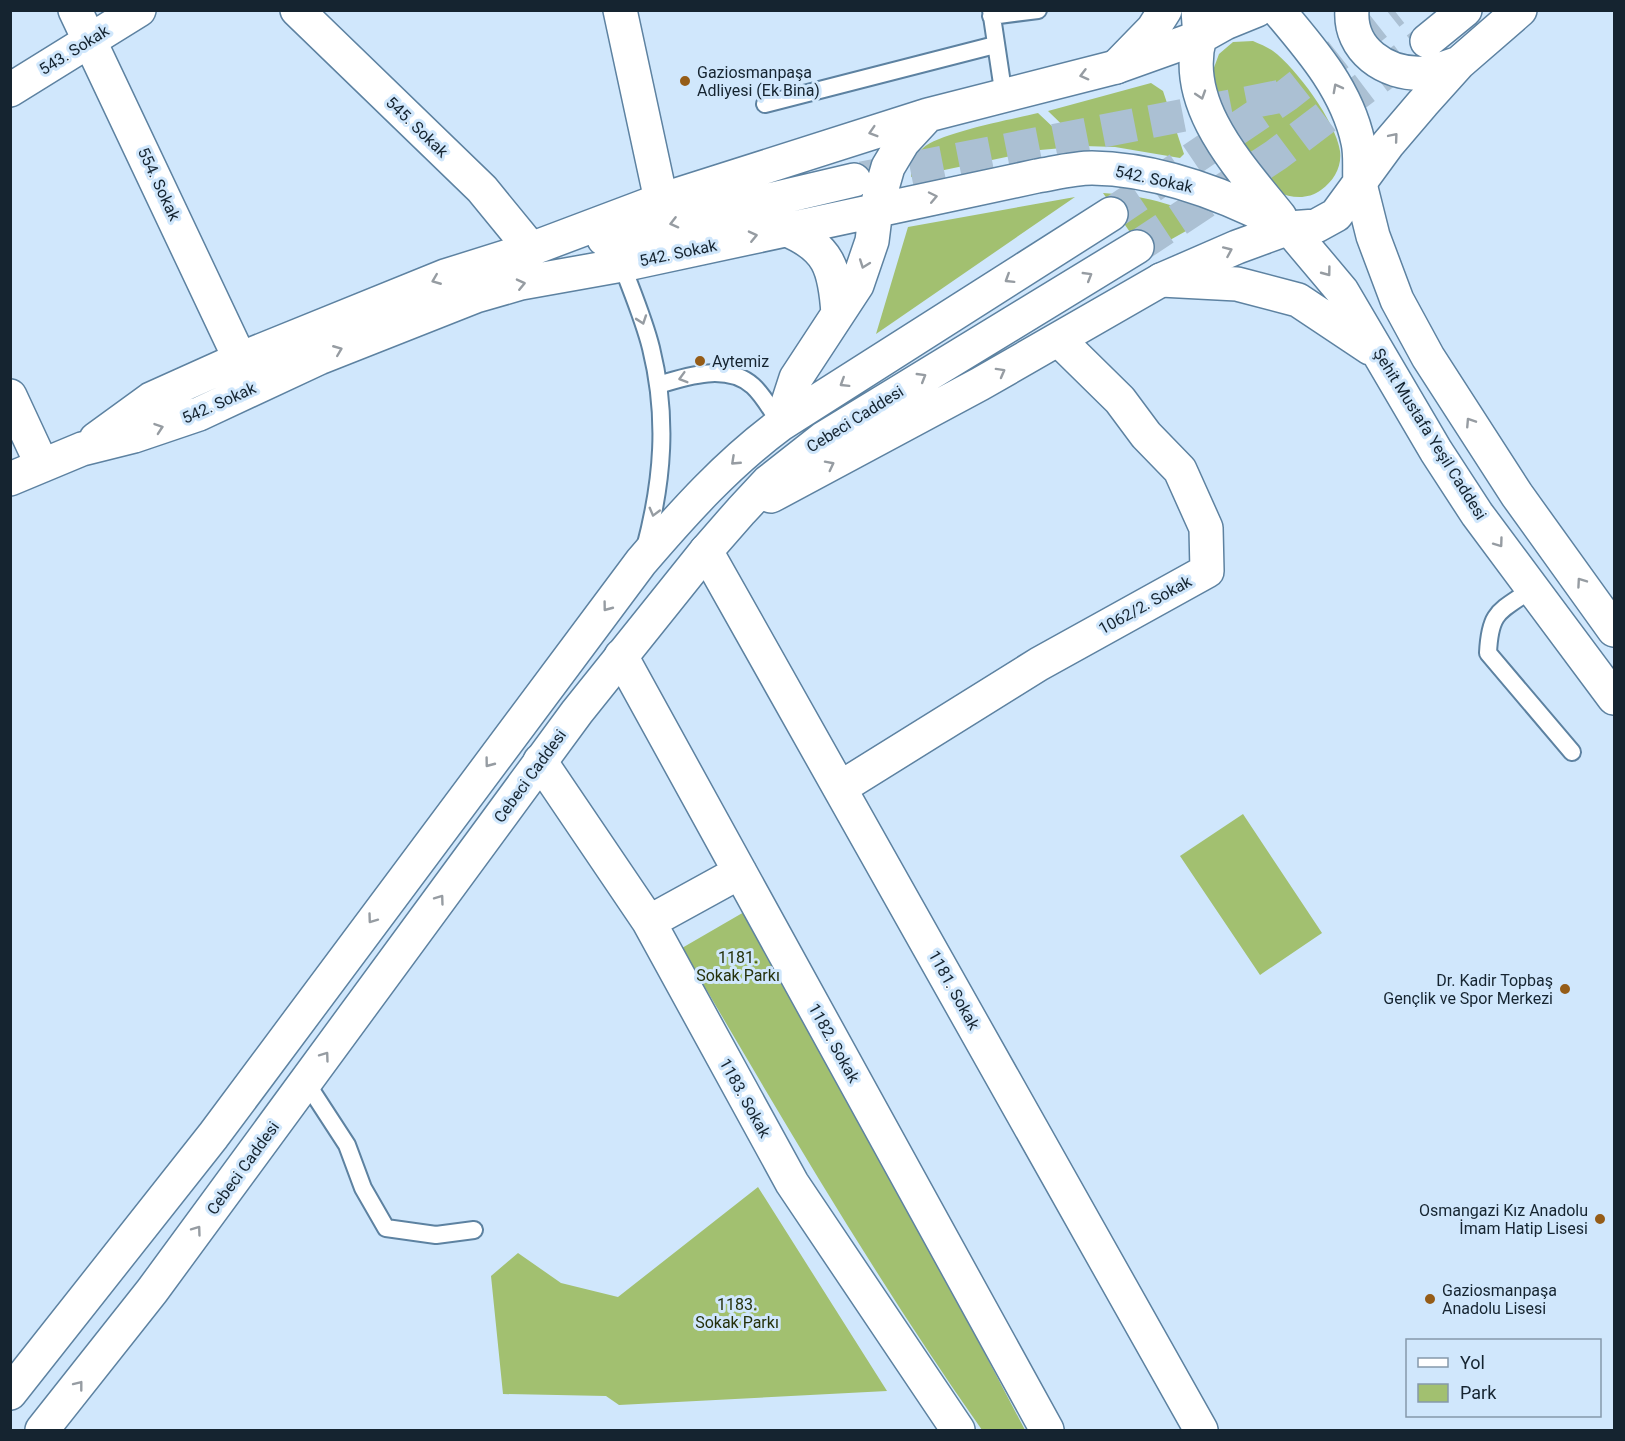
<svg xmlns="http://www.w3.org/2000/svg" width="1625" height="1441" font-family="Roboto,sans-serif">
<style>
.green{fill:#a2c070}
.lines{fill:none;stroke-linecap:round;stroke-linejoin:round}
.primary-tunnel{stroke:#abc0d3;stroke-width:33;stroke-dasharray:33 16;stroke-linecap:butt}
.lane-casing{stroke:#5d82a1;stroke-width:20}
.street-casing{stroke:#5d82a1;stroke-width:36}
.secondary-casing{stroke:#5d82a1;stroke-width:36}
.primary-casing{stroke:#5d82a1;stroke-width:36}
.lane{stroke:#fff;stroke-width:16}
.street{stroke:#fff;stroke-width:33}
.secondary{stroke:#fff;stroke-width:33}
.primary{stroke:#fff;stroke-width:33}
.oneway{stroke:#969ca2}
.poi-dot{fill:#955c17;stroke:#d0e7fc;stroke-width:2}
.labels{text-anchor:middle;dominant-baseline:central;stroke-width:6;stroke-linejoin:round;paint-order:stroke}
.street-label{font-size:16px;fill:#152430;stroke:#d0e7fc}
.poi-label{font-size:16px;fill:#152430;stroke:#d0e7fc;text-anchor:start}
.park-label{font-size:16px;fill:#25310b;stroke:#d0e7fc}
</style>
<rect width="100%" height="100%" fill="#d0e7fc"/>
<path class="green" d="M 1253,41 C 1260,44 1267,47 1273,51 C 1296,68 1336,122 1340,151 C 1342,167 1334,181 1321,190 C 1307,200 1292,198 1277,192 L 1217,104 L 1212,73 L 1219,54 L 1233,42 Z
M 1151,83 L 1163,91 L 1184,154 L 1180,158 L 1115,147 L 1084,146 L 1048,111 Z
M 1038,113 L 1074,147 L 1040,150 L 911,177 C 911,165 914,156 923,148 C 939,133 1013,119 1038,113 Z
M 1103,193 C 1135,195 1169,201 1197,217 L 1195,226 L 1145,254 Z
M 1075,197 L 876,334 L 908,227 Z
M 1243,814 L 1322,933 L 1260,975 L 1180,856 Z
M 751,908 L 1025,1430 L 982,1430 C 873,1275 778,1112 682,948 Z
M 758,1187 L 887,1391 L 619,1405 L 606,1396 L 503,1394 L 491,1276 L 518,1253 L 561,1283 L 618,1297 Z"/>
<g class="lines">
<path class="primary-tunnel" d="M 862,178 L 1287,95
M 1111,214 L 1287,95 L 1394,10
M 1137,247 L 1276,155 L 1427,41"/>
<g class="lane-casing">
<path id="lane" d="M 991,10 L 1004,97
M 991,16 L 1038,10
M 765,104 L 995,45
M 622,265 C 632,292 644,320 651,348 C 668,417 663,480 645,548
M 658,385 C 687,376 727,363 753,386 C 764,396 772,412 781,424
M 1532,589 C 1499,612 1490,611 1488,653 L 1572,752
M 306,1082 L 347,1145 L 363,1188 L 386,1228 L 436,1235 L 474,1230"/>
</g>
<g class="street-casing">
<path id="street" d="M 75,10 L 240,359
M 297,10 L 482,189 L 531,249
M 620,10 L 661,200
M 10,90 L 139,10
M 10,396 L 42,465
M 706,551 L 1201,1430
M 621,656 L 1047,1430
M 540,761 L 649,922 L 792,1183 L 958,1430
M 840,788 L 1039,664 L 1207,571 L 1206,528 L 1180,470 L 1146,435 L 1120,400 L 1059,340
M 649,922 L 740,872"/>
</g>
<g class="secondary-casing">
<path id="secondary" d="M 1198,10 L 1200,37
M 1116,67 L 1153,29 L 1165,10
M 1360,184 L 1373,236 L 1397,300 L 1428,357 L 1517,495 L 1614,630
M 1289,228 L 1342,291 L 1436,451 L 1477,514 L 1614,698
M 1161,280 L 1237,284 L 1298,300 L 1370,348"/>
</g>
<g class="primary-casing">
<path id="primary" d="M 1278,10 C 1311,49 1347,90 1358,142 C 1361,155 1359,170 1360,184
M 1352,10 C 1349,50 1386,75 1423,73 C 1435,72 1448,67 1459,63
M 1200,37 C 1180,105 1241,168 1280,217
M 1427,41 L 1465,10
M 785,229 C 829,247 835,268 838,314
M 604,239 L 854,180
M 781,424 L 796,378 L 857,285 L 872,241 L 876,209 L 888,167 L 903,142 L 928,115
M 96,439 L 151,399 L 240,359 L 445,276 L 531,249 L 661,200 L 928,115 L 1116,67 L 1200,37 L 1225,23 L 1257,10
M 10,479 L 82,449 L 134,436 L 199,414 L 319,358 L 476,296 L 521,283 L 622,265 L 1037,176 C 1055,173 1074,168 1092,168 C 1161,169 1229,196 1289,228
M 771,496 L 980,384 L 1161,280 L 1237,247 L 1289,228 L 1316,226 L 1336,215 L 1388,144 L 1423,103 L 1459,63 L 1520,10
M 10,1393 L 213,1136 L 641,562 C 684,512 727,464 781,424 L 1111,214
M 42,1430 L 152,1291 L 577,712 L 706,551 L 741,511 L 768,482 L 824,438 L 1137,247"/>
</g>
<use href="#lane" class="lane"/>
<use href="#street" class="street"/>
<use href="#secondary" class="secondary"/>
<use href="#primary" class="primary"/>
</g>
<defs><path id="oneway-chevron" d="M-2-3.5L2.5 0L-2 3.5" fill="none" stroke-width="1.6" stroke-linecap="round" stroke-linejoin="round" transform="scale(1.5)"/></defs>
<g class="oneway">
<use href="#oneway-chevron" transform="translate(1084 75) rotate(165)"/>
<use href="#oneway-chevron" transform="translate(1337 88) rotate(-118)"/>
<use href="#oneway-chevron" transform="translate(1201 95) rotate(72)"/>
<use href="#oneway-chevron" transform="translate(873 132) rotate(163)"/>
<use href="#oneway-chevron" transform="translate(1394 137) rotate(-50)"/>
<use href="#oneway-chevron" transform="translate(933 197) rotate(-12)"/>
<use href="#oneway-chevron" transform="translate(674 223) rotate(166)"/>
<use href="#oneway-chevron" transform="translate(753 236) rotate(-13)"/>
<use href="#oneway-chevron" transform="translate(1228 251) rotate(-24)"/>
<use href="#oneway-chevron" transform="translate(864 264) rotate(110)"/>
<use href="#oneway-chevron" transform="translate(1327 272) rotate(53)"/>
<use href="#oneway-chevron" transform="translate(1088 276) rotate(-31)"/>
<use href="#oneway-chevron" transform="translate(1009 279) rotate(148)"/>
<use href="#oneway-chevron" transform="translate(436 280) rotate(158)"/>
<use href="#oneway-chevron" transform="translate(521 284) rotate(-13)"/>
<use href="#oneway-chevron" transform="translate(642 320) rotate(71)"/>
<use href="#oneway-chevron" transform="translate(338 350) rotate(-22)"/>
<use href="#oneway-chevron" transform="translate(1001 372) rotate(-29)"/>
<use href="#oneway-chevron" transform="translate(922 377) rotate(-31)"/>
<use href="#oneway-chevron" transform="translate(683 378) rotate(164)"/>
<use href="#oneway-chevron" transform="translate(844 383) rotate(148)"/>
<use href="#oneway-chevron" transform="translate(1470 422) rotate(-123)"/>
<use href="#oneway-chevron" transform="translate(159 428) rotate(-19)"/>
<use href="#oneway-chevron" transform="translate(735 461) rotate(137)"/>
<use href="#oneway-chevron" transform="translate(830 465) rotate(-27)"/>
<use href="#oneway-chevron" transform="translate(654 512) rotate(105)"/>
<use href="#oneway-chevron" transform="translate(1499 543) rotate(54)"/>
<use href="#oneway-chevron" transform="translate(1581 582) rotate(-125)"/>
<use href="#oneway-chevron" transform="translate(607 607) rotate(127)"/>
<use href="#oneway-chevron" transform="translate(489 763) rotate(127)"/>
<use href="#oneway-chevron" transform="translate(440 899) rotate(-54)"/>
<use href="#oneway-chevron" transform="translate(372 919) rotate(126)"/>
<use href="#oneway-chevron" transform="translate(325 1056) rotate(-54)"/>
<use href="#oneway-chevron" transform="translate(197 1230) rotate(-54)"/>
<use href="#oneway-chevron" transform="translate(79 1385) rotate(-52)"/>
</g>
<g class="poi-dot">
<circle cx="685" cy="81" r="6"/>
<circle cx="700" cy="361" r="6"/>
<circle cx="1565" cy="989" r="6"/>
<circle cx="1600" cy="1219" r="6"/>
<circle cx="1430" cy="1299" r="6"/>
</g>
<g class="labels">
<g class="street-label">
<text transform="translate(74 50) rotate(-32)">543. Sokak</text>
<text transform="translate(417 127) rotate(44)">545. Sokak</text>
<text transform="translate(1154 179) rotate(12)">542. Sokak</text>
<text transform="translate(159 184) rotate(65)">554. Sokak</text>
<text transform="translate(678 253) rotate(-12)">542. Sokak</text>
<text transform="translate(219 403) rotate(-24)">542. Sokak</text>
<text transform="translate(855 419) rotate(-32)">Cebeci Caddesi</text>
<text transform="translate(1430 434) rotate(58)">Şehit Mustafa Yeşil Caddesi</text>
<text transform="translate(1145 605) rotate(-29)">1062/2. Sokak</text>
<text transform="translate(530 776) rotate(-54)">Cebeci Caddesi</text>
<text transform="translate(954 990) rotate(61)">1181. Sokak</text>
<text transform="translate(834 1043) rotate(61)">1182. Sokak</text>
<text transform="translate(745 1098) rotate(61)">1183. Sokak</text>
<text transform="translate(243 1168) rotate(-54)">Cebeci Caddesi</text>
</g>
<g class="poi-label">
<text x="697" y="72">Gaziosmanpaşa<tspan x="697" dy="18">Adliyesi (Ek Bina)</tspan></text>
<text x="712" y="361">Aytemiz</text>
<text x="1553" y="980" text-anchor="end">Dr. Kadir Topbaş<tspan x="1553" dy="18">Gençlik ve Spor Merkezi</tspan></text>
<text x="1588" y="1210" text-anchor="end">Osmangazi Kız Anadolu<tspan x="1588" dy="18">İmam Hatip Lisesi</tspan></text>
<text x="1442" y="1290">Gaziosmanpaşa<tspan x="1442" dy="18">Anadolu Lisesi</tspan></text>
</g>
<g class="park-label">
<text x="738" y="957">1181.<tspan x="738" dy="18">Sokak Parkı</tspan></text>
<text x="737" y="1304">1183.<tspan x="737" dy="18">Sokak Parkı</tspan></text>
</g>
</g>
<rect width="1625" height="1441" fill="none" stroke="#152430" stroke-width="24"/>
<rect x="1406" y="1339" width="195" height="78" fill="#d0e7fc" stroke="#8599aa" stroke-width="1.5"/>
<rect x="1418" y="1358" width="30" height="9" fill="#ffffff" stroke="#8599aa" stroke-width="1.5"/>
<text x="1460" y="1369" font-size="18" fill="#152430">Yol</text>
<rect x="1418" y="1384" width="30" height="18" fill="#a2c070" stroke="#8599aa" stroke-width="1.5"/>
<text x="1460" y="1399" font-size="18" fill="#152430">Park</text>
</svg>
